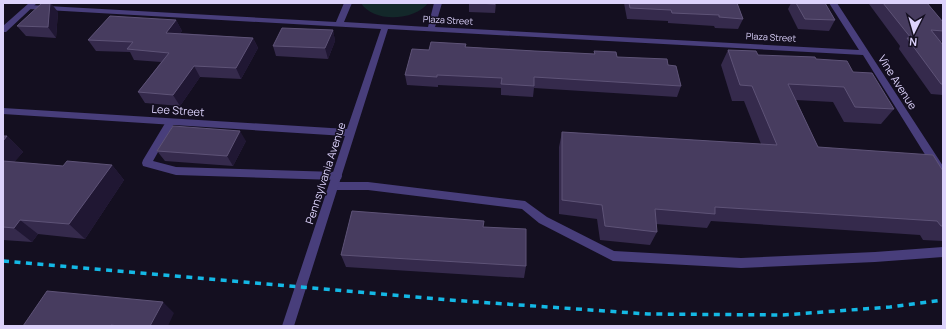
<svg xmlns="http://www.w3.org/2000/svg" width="946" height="329" font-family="Manrope,sans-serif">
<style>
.green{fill:#13282a}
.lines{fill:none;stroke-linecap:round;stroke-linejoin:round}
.service{fill:#483e7b;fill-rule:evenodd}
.minor{fill:#483e7b;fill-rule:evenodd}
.tertiary{fill:#483e7b;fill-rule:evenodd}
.rail{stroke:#14b8e5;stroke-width:3.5;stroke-dasharray:6 5.5;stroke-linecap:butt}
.wall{fill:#352a4c}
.shaded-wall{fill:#201733}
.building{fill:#473c5f;stroke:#5e5377}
.labels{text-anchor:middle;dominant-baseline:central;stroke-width:3;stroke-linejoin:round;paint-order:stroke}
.far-street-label{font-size:9px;fill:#dcd2fb;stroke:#140f20}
.street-label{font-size:11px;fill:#dcd2fb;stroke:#140f20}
</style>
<rect width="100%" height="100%" fill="#140f20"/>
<path class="green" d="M 361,3 L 428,3 C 415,21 373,23 361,3 Z"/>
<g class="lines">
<path class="service" d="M 170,119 L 175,122 L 153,161 L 176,167 L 337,172 L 341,173 L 342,176 L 341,179 L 337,180 L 176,175 L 143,166 L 142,163 L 143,160 L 167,120 Z
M 334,182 L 368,182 L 525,201 L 547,217 L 614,251 L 741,258 L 875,252 L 943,247 L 943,257 L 875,262 L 741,268 L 613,261 L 539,223 L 522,209 L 368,190 L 334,190 L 330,189 L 329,186 L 330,183 Z"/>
<path class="minor" d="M 344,3 L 352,3 L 344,22 L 428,27 L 434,3 L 442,3 L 435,27 L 859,50 L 829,3 L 837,3 L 943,166 L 943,178 L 939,177 L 863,55 L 388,29 L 294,326 L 282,326 L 345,136 L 3,114 L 3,108 L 347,129 L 381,29 L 29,9 L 25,7 L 29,5 L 336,22 Z"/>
<path class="tertiary" d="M 29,3 L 37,3 L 6,32 L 3,32 L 3,26 Z"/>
<path class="rail" d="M 3,261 L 449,300 L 648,314 L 783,315 L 890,307 L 943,300"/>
</g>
<path class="wall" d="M 469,3 L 496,3 L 495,13 L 469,12 Z
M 624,3 L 737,3 L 743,19 L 738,29 L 715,28 L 714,26 L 668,23 L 668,21 L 627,19 Z
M 791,3 L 825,3 L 835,20 L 829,31 L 798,29 L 788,9 Z
M 869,3 L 927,3 L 943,22 L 943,40 L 941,42 L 940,42 L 943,45 L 943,95 L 931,94 L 899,49 L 900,46 L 869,4 Z
M 58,12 L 56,38 L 26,36 L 17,26 Z
M 176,20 L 182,31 L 180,33 L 253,38 L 258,48 L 241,79 L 200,77 L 180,106 L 145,103 L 138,92 L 161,62 L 134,60 L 130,52 L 96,51 L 88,40 Z
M 333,30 L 335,41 L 328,59 L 276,56 L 273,46 Z
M 466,44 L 466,47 L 535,51 L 594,54 L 594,51 L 617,57 L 668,65 L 681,86 L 677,97 L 534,88 L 533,97 L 501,95 L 501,88 L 438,85 L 438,87 L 407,85 L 405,75 L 429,50 Z
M 728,50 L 758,55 L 816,59 L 853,72 L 894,109 L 881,124 L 844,122 L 833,102 L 796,100 L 818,147 L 943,171 L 943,241 L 923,240 L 920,235 L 711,221 L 707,228 L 656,224 L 657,232 L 650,245 L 600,240 L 597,219 L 559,214 L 559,147 L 562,132 L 761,144 L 744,101 L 732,101 L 721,65 Z
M 3,136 L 7,136 L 23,152 L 14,162 L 63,166 L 112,165 L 124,180 L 85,239 L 38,234 L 32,242 L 3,240 Z
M 246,141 L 233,166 L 165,161 L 157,151 Z
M 484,227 L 526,266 L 524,278 L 346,267 L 341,255 Z"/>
<path class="shaded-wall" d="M 50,3 L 51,3 L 58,12 L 56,38 L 48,27 Z
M 176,20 L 182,31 L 172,43 L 166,33 Z
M 333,30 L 335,41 L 328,59 L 325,48 Z
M 253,38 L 258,48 L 241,79 L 236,68 Z
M 194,66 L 200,77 L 180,106 L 173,95 Z
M 240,131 L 246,141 L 233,166 L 227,156 Z
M 7,136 L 23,152 L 3,175 L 3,141 Z
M 112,165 L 124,180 L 85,239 L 69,224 Z
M 20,220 L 38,234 L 32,242 L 14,228 Z
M 163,302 L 174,313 L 168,326 L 150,326 Z"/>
<path class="building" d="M 42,3 L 50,3 L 48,27 L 17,26 Z
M 477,3 L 496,3 L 495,4 Z
M 629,3 L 737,3 L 743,19 L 719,17 L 719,15 L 672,13 L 671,10 L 630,8 Z
M 796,3 L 825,3 L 835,20 L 805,19 Z
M 883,3 L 927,3 L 943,22 L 943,31 L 931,30 L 943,45 L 943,84 L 941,84 L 907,38 L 911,38 Z
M 110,16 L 176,20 L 166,33 L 253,38 L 236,68 L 194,66 L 173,95 L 138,92 L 169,53 L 127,49 L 133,42 L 88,40 Z
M 282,28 L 333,30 L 325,48 L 273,46 Z
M 431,42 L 466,44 L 465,47 L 535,51 L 595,54 L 594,51 L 616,52 L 617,57 L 667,59 L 668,65 L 676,66 L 681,86 L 534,77 L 534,86 L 501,84 L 502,78 L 437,75 L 437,77 L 405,75 L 412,49 L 429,50 Z
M 728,50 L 756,51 L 758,55 L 815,57 L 816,59 L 847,61 L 853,72 L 872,73 L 894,109 L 855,107 L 844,87 L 788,84 L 818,147 L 933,155 L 943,171 L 943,226 L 941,226 L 937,221 L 715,207 L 715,214 L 655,209 L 657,232 L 605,226 L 602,205 L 562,200 L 562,132 L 777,145 L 752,86 L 740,85 Z
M 173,126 L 240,131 L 227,156 L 157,151 Z
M 3,136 L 7,136 L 3,141 Z
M 3,161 L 63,166 L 67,161 L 112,165 L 69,224 L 20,220 L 14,228 L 3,227 Z
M 352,211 L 484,221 L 483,227 L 526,229 L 526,266 L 341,255 Z
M 47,291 L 163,302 L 150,326 L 118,326 L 111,325 L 111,326 L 23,326 Z"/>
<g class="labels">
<g class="far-street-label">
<text transform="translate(448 20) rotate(3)">Plaza Street</text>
<text transform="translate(771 37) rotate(3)">Plaza Street</text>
</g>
<g class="street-label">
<text transform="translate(898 82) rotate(58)">Vine Avenue</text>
<text transform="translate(178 110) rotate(4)">Lee Street</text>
<text transform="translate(325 173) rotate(-72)">Pennsylvania Avenue</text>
</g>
</g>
<rect width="946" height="329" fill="none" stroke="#dcd2fb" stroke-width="8"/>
<g transform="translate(914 32) rotate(185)" stroke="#140f20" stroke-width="3" paint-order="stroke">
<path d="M0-3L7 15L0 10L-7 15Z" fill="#dcd2fb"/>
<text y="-6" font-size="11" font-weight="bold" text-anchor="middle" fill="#dcd2fb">N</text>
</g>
</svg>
